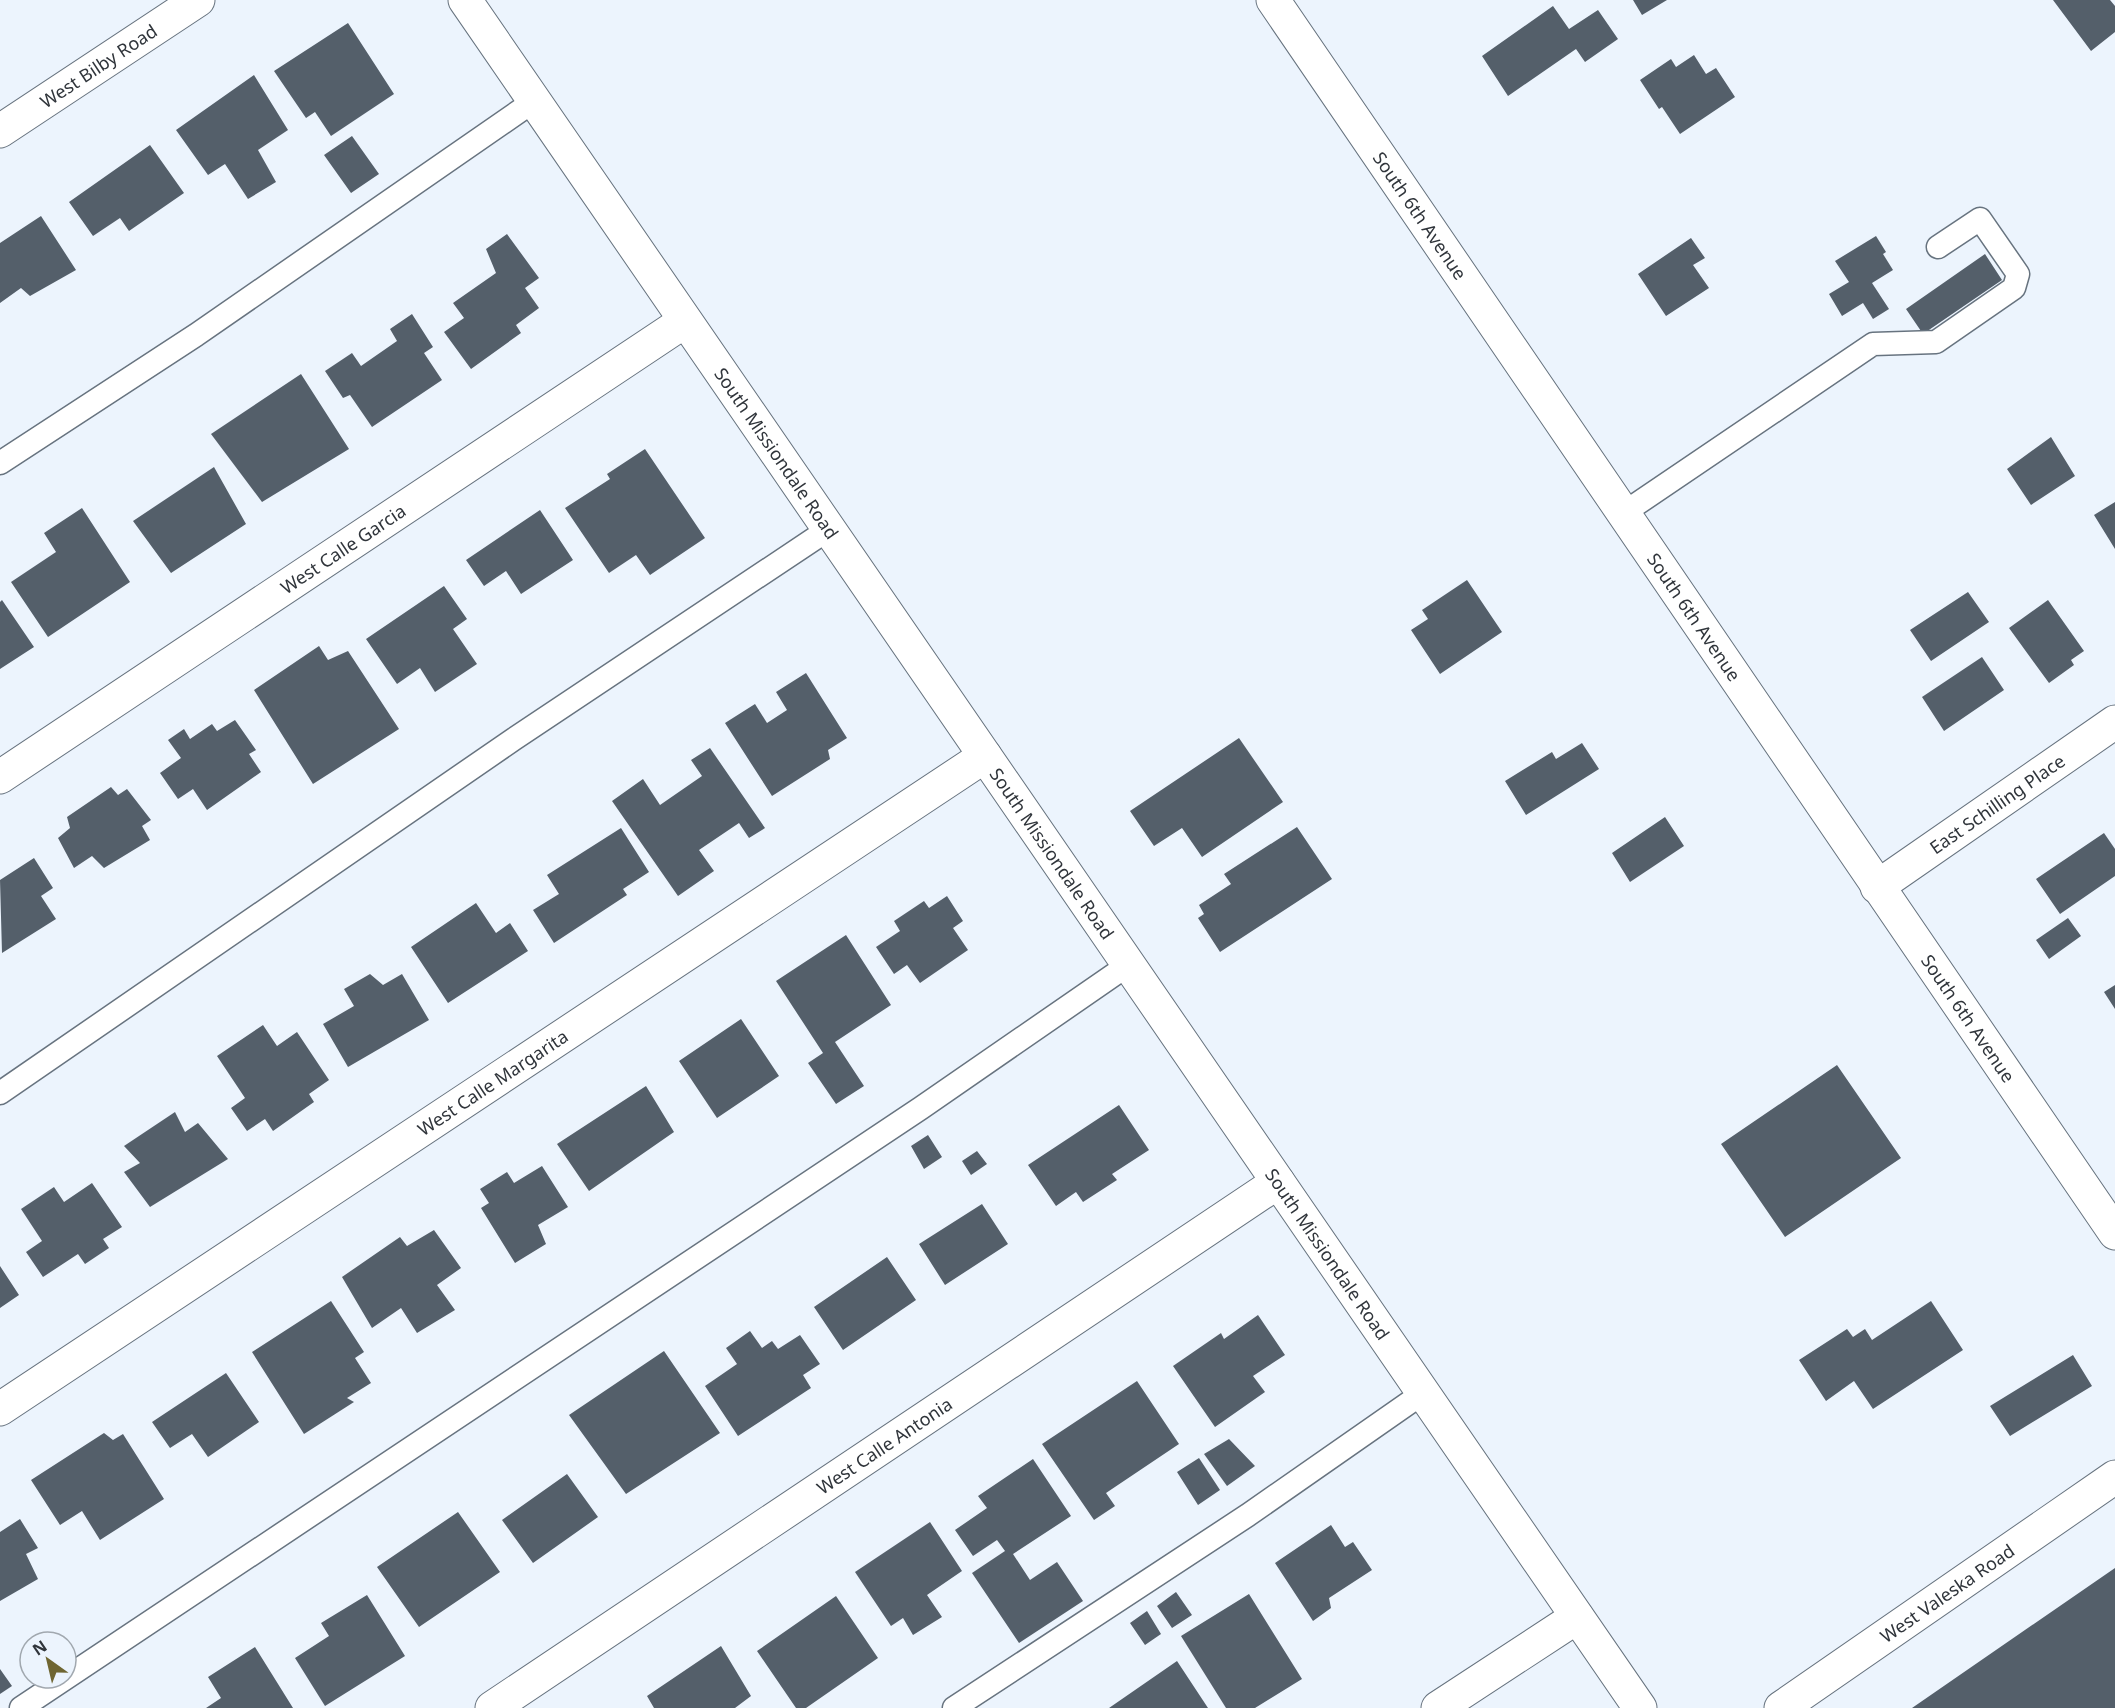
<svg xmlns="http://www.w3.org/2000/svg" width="2115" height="1708" font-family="'Noto Sans',sans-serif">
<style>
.building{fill:#545f6a}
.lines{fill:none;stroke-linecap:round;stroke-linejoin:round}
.service-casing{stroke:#67737f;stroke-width:25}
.minor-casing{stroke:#67737f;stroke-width:35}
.tertiary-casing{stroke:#67737f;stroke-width:35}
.service{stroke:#fff;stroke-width:22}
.minor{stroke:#fff;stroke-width:33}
.tertiary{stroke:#fff;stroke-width:33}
.labels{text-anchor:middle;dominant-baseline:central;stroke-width:6;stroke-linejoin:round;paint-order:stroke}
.street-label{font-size:18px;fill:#30353b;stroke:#ecf4fd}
</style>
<rect width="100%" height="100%" fill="#ecf4fd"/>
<path class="building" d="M 1633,0 L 1667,0 L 1642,15 Z
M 2053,0 L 2110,0 L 2115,6 L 2115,32 L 2091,51 Z
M 1553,6 L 1569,29 L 1598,10 L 1618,39 L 1585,62 L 1576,49 L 1508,96 L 1482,56 Z
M 348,23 L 394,94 L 331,136 L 315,112 L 306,118 L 274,71 Z
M 1694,55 L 1706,74 L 1716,68 L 1735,97 L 1680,134 L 1662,107 L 1659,109 L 1640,80 L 1671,59 L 1676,67 Z
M 254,75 L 288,130 L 258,150 L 276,182 L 248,199 L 225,164 L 208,175 L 176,130 Z
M 352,136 L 379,174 L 351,193 L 324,155 Z
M 150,145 L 184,193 L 129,231 L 120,218 L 93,236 L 69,202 Z
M 41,216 L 76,270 L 30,296 L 21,288 L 0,303 L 0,243 Z
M 507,234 L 539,278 L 525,288 L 539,308 L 516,325 L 521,333 L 471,369 L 444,332 L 464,318 L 453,303 L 496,273 L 486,249 Z
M 1876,236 L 1886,252 L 1883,254 L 1893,270 L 1872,283 L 1889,309 L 1873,319 L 1863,303 L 1842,316 L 1829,294 L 1849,282 L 1835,261 Z
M 1691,238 L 1705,258 L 1693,265 L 1709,288 L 1666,316 L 1638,274 Z
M 1985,254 L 2002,280 L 1923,334 L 1906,309 Z
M 412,314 L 433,347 L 424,353 L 442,380 L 372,427 L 350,395 L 343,398 L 325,371 L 352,353 L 361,366 L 397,341 L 390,329 Z
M 301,374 L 349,449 L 262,502 L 211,434 Z
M 2051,437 L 2075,476 L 2031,505 L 2007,469 Z
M 645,449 L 705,538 L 650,575 L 636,555 L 609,573 L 565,508 L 610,479 L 607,474 Z
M 214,467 L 246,524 L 171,573 L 133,521 Z
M 2115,502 L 2115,549 L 2094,515 Z
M 82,508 L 130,582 L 48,637 L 11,582 L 56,552 L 44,533 Z
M 540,510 L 573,560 L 521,594 L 506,571 L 484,586 L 466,560 Z
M 1467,580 L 1502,632 L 1440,674 L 1411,630 L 1428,619 L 1422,610 Z
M 444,586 L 467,619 L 453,629 L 477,664 L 435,692 L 420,668 L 397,684 L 366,639 Z
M 1968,592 L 1989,622 L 1931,661 L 1910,630 Z
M 2,600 L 34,647 L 0,669 L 0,602 Z
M 2048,600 L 2084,651 L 2071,660 L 2074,665 L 2049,683 L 2009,628 Z
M 319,646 L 328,660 L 348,651 L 399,729 L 313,784 L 254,690 Z
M 1982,657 L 2004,690 L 1944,731 L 1922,697 Z
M 806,673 L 847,738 L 828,750 L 830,759 L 772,796 L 725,723 L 755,704 L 767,723 L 787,710 L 776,692 Z
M 235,720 L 256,750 L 249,754 L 261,772 L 207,810 L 193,789 L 178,799 L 160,773 L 181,758 L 168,740 L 184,729 L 190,739 L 212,724 L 217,731 Z
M 1239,738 L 1283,802 L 1202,857 L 1182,828 L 1154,846 L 1130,811 Z
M 1582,743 L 1599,769 L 1526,815 L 1505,781 L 1552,752 L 1556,759 Z
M 710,748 L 765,828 L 749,838 L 739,823 L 699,850 L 714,871 L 678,896 L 612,801 L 643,779 L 660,805 L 702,776 L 691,760 Z
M 111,787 L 118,795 L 127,789 L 151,820 L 142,826 L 150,840 L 104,868 L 92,856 L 74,868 L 58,838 L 70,828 L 67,817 Z
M 1665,817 L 1684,846 L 1630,882 L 1612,853 Z
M 1297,827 L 1332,879 L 1220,952 L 1198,918 L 1204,914 L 1199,905 L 1231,884 L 1224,874 Z
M 621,828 L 649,872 L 623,889 L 627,895 L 554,943 L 533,910 L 559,894 L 547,875 Z
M 2104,833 L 2115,849 L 2115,876 L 2060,914 L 2036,879 Z
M 34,858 L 53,888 L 41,896 L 56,919 L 2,953 L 0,880 Z
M 947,896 L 963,921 L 953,928 L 968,950 L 920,983 L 907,965 L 894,974 L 876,947 L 900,931 L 894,921 L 924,901 L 929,908 Z
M 476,903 L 496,933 L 510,923 L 528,951 L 448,1003 L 411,947 Z
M 2068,918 L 2081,936 L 2049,959 L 2036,940 Z
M 846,935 L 891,1005 L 835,1042 L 864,1086 L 836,1104 L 808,1063 L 823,1053 L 776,981 Z
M 370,974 L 383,985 L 402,974 L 429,1020 L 348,1067 L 323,1024 L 354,1006 L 344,989 Z
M 2115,985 L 2115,1009 L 2104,992 Z
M 741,1019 L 779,1076 L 717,1118 L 679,1061 Z
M 263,1025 L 277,1046 L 297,1032 L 329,1080 L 309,1094 L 314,1102 L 273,1131 L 265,1119 L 247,1131 L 231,1108 L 245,1098 L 217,1056 Z
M 1837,1065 L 1901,1158 L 1785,1237 L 1721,1144 Z
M 646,1086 L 674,1132 L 589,1191 L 557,1144 Z
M 1119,1105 L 1149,1150 L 1112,1174 L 1117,1180 L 1083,1202 L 1076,1192 L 1056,1206 L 1028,1165 Z
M 175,1112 L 185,1132 L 198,1123 L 228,1159 L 150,1207 L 124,1172 L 140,1163 L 124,1146 Z
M 928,1135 L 942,1157 L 924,1169 L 911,1146 Z
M 977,1151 L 987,1164 L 971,1175 L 962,1161 Z
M 542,1166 L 568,1207 L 538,1225 L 546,1244 L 515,1263 L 481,1208 L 489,1203 L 480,1189 L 507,1172 L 514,1183 Z
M 92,1183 L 122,1227 L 103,1239 L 109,1248 L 85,1264 L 78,1254 L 43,1277 L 26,1252 L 42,1241 L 21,1209 L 54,1187 L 64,1202 Z
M 982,1204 L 1008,1244 L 945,1285 L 919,1244 Z
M 434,1230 L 461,1268 L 437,1285 L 455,1310 L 417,1333 L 401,1308 L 372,1328 L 342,1277 L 400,1237 L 407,1246 Z
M 887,1257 L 916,1300 L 843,1350 L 814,1307 Z
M 0,1266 L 19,1295 L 0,1308 Z
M 331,1301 L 364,1352 L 355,1358 L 371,1383 L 347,1398 L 354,1402 L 304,1434 L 252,1352 Z
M 1931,1301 L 1963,1350 L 1873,1409 L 1854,1381 L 1826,1401 L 1799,1360 L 1847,1329 L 1853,1337 L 1865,1329 L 1872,1340 Z
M 1258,1315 L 1285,1355 L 1253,1376 L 1265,1392 L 1215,1427 L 1173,1366 L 1221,1333 L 1224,1339 Z
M 750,1331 L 762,1348 L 772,1341 L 778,1349 L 800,1335 L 820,1364 L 803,1375 L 811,1388 L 738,1436 L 705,1386 L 737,1364 L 726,1348 Z
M 664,1351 L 720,1433 L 626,1494 L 569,1415 Z
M 2073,1355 L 2092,1386 L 2010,1436 L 1990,1406 Z
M 226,1373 L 259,1422 L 208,1457 L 192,1434 L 170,1448 L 152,1422 Z
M 1137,1381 L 1179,1444 L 1106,1493 L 1115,1506 L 1094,1520 L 1042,1444 Z
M 104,1433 L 113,1440 L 123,1434 L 164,1499 L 100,1540 L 82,1511 L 60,1525 L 31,1480 Z
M 1229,1439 L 1255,1466 L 1227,1486 L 1204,1454 Z
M 1199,1458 L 1220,1490 L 1198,1505 L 1177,1472 Z
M 1033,1459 L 1071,1516 L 1013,1554 L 1030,1580 L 1057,1562 L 1083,1601 L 1019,1643 L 972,1573 L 1005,1551 L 997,1540 L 973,1556 L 955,1530 L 987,1508 L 978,1496 Z
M 567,1474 L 598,1517 L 533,1563 L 502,1520 Z
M 458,1512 L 500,1572 L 419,1627 L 377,1567 Z
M 20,1519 L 38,1548 L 26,1554 L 38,1579 L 0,1601 L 0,1532 Z
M 930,1522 L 962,1571 L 927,1595 L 942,1617 L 913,1635 L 903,1618 L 891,1626 L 855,1572 Z
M 1331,1525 L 1345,1547 L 1353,1542 L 1372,1570 L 1329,1598 L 1331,1608 L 1313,1621 L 1275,1563 Z
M 2115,1568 L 2115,1708 L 1912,1708 Z
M 1176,1592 L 1192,1615 L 1172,1628 L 1157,1606 Z
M 1249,1594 L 1302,1679 L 1255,1708 L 1226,1708 L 1181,1636 Z
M 367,1595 L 405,1656 L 325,1706 L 295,1658 L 329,1636 L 321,1623 Z
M 836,1596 L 878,1658 L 806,1708 L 796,1708 L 757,1651 Z
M 1147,1611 L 1161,1634 L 1145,1645 L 1130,1623 Z
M 721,1646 L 751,1696 L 735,1708 L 654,1708 L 647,1696 Z
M 255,1647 L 293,1708 L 206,1708 L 221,1698 L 208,1677 Z
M 1177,1661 L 1208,1708 L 1109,1708 Z
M 0,1669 L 12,1686 L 0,1694 Z"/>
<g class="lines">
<g class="service-casing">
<path id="service" d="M 0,463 L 196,335 L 534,101
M 1622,514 L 1873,344 L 1936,342 L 2014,288 L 2018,274 L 1980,219 L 1938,247
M 0,1093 L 514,739 L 829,529
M 21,1708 L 921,1108 L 1128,965
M 954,1708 L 1248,1515 L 1423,1393"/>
</g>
<g class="minor-casing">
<g id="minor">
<path id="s1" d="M 465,0 L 1640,1708"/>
<path id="s2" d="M 0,777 L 685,321"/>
<path id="s3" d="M 1877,887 L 2115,722"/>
<path id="s4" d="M 0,1409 L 985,756"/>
<path id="s5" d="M 492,1708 L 1278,1182"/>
<path d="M 1438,1708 L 1577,1617"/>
<path id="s6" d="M 1781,1708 L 2115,1477"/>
</g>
</g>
<g class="tertiary-casing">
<g id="tertiary">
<path id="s7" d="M 1273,0 L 2115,1233"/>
<path id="s8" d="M 0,131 L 198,0"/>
</g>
</g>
<use href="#service" class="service"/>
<use href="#minor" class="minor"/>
<use href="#tertiary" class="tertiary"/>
</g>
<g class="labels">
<g class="street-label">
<text stroke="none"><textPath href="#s8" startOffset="118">West Bilby Road</textPath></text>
<text stroke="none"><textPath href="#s7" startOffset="261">South 6th Avenue</textPath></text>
<text stroke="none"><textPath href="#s1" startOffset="550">South Missiondale Road</textPath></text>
<text stroke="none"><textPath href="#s2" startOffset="412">West Calle Garcia</textPath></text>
<text stroke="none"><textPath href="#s7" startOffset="747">South 6th Avenue</textPath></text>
<text stroke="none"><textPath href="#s3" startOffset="146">East Schilling Place</textPath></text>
<text stroke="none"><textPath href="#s1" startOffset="1036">South Missiondale Road</textPath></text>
<text stroke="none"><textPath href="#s7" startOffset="1233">South 6th Avenue</textPath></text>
<text stroke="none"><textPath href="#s4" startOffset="591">West Calle Margarita</textPath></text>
<text stroke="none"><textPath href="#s1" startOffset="1522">South Missiondale Road</textPath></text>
<text stroke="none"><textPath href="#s5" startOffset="472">West Calle Antonia</textPath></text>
<text stroke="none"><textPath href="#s6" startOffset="202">West Valeska Road</textPath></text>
</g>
</g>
<g transform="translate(48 1660) rotate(326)"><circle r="28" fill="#ecf4fd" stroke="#a1a8af" stroke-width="1.5"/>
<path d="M0-4.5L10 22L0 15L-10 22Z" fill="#6f6632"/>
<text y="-9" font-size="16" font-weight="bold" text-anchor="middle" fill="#30353b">N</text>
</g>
</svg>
